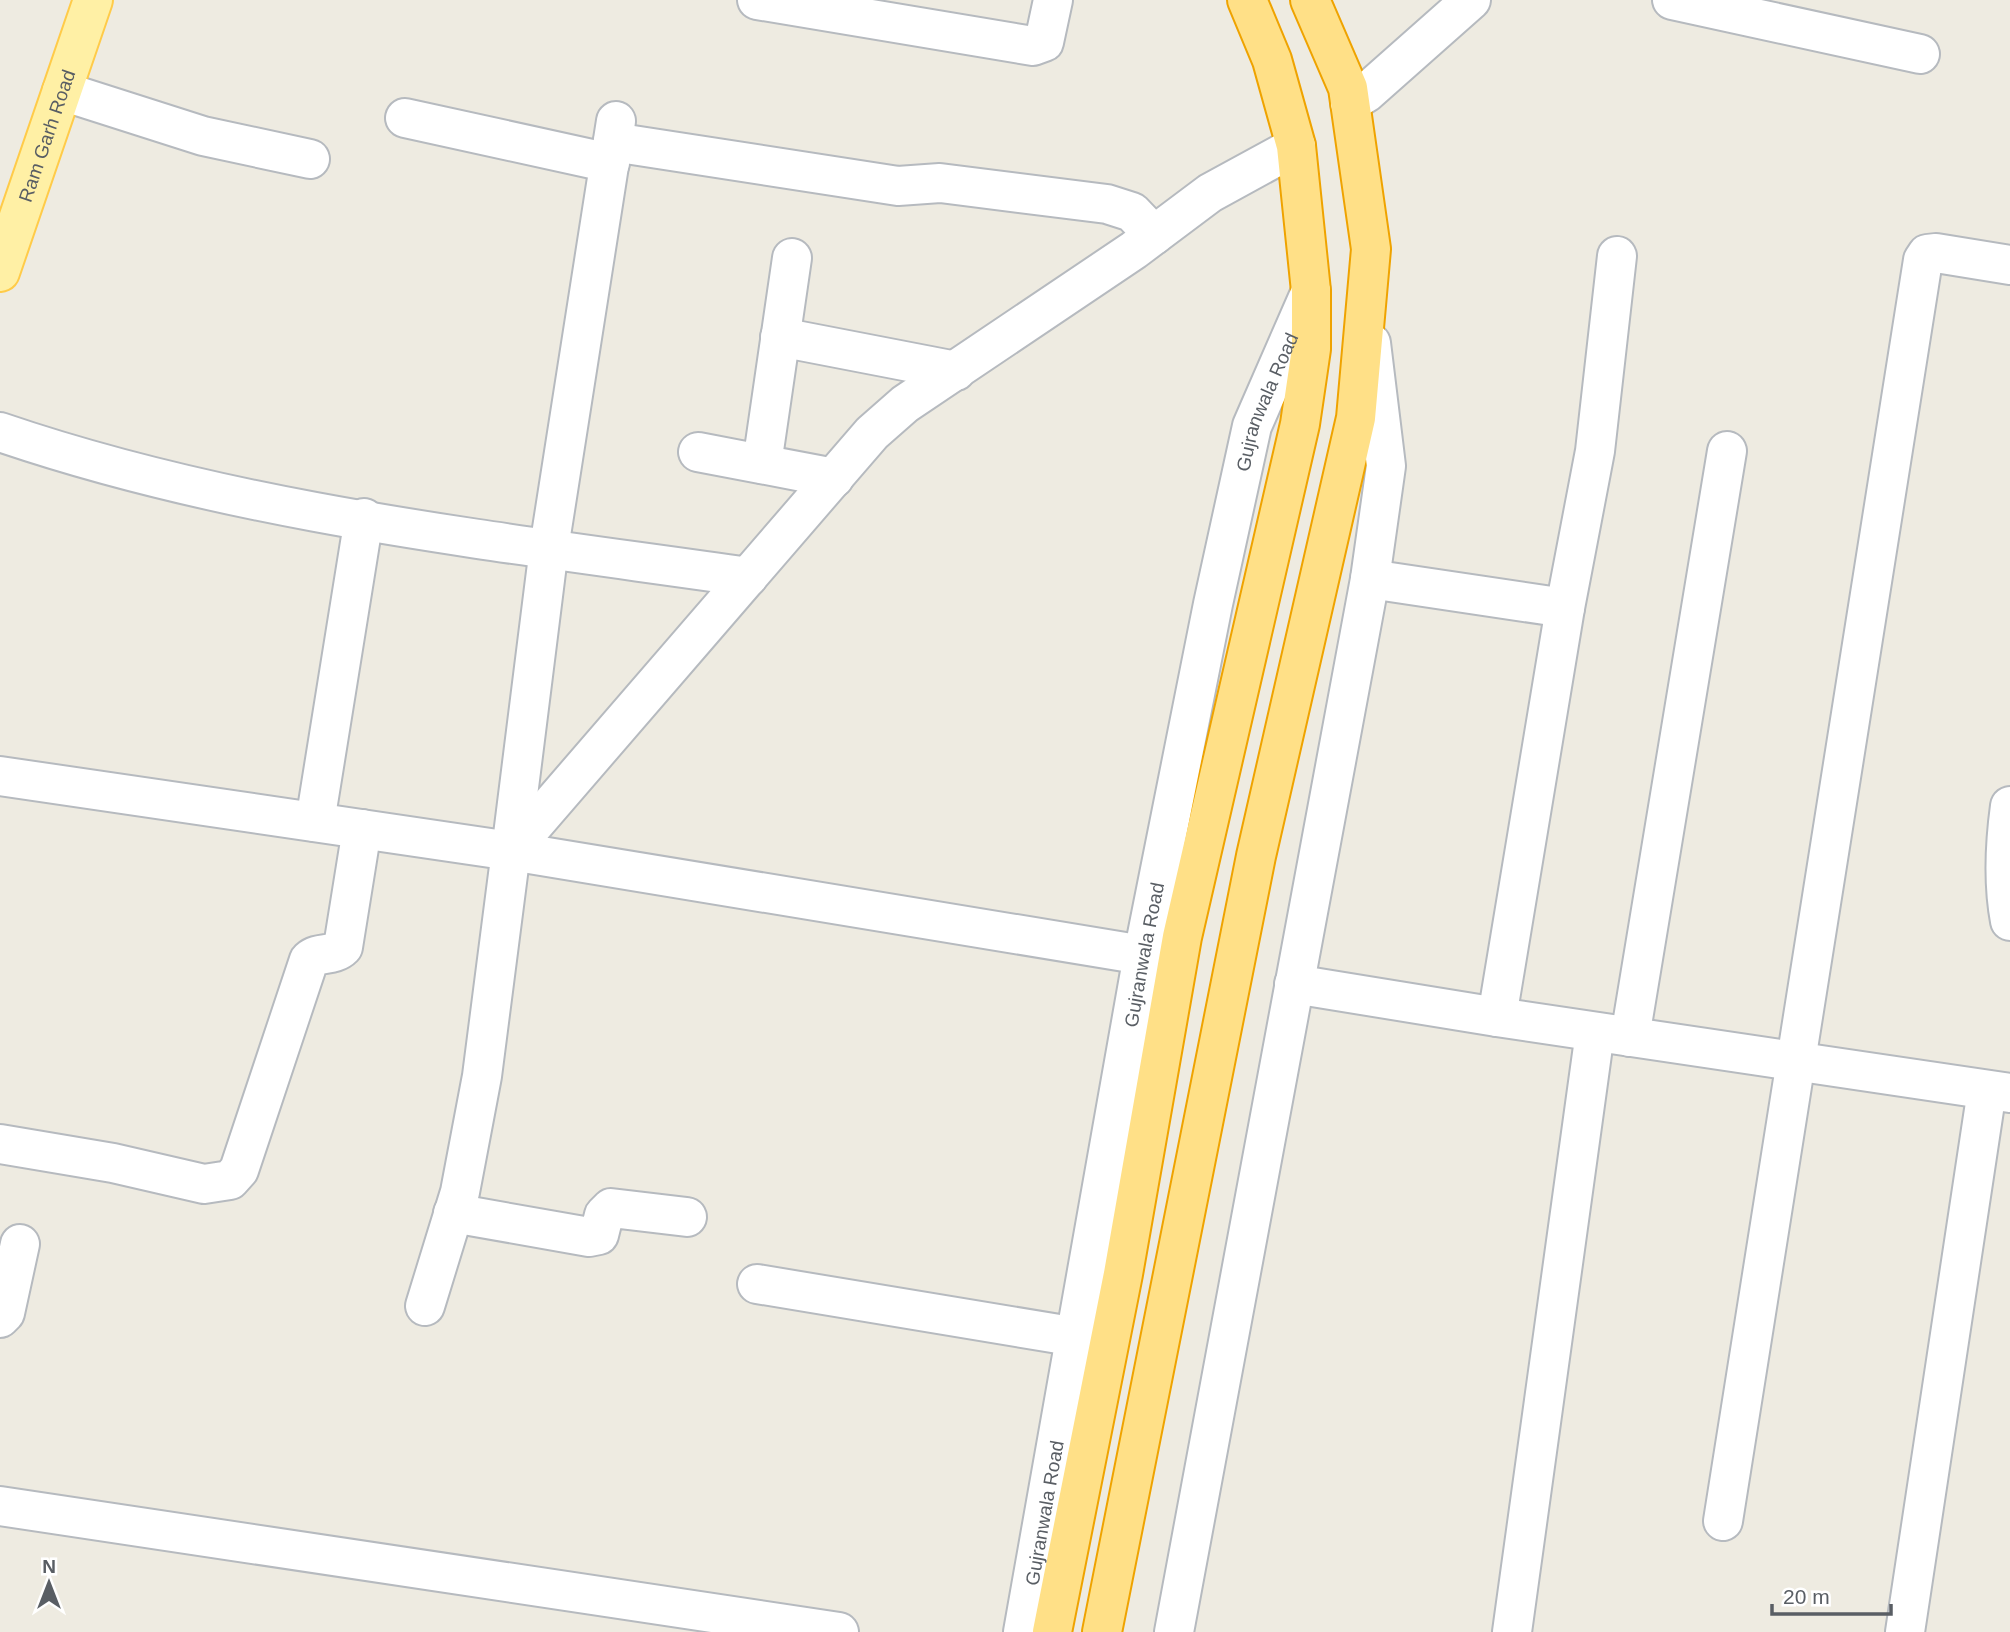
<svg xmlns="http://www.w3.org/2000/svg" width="2010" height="1632" font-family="Arial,sans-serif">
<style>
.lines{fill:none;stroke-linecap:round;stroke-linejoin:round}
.minor-casing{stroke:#b6babf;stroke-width:42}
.major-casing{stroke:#ffcb49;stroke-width:42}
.highway-casing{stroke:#efa300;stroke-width:42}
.minor{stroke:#fff;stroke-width:38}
.major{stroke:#fff0a5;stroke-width:38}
.highway{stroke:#ffe087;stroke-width:38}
.labels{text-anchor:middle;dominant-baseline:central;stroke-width:6;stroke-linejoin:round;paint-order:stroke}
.street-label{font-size:19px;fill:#595e64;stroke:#fff}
</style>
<rect width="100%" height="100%" fill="#eeebe1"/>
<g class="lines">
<g class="minor-casing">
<g id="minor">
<path d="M 757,0 L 1033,46 L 1044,42 L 1053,0"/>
<path d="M 1672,0 L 1920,54"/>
<path d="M 62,91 L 203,136 L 310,159"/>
<path d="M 1350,103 L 1366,93 L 1471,0"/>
<path d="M 405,118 L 610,163"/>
<path d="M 613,142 L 898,186 L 940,183 L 1107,204 L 1132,212 L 1154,235"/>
<path d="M 780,337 L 956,371"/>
<path d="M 0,432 C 240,514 497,541 748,577"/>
<path d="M 698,452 L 834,478"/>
<path d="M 762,464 L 792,258"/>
<path d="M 1370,579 L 1565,608"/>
<path d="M 0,776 L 511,851 L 1143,955"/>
<path d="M 2010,806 C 2005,843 2003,884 2010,921"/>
<path d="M 315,822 L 364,518"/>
<path d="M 511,851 L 549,548 L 616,121"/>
<path d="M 1294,984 L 1497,1017 L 2010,1093"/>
<path d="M 1497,1017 L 1565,608 L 1595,451 L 1617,256"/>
<path d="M 1630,1037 L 1727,451"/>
<path d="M 0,1144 L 113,1163 L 204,1184 L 230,1180 L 239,1170 L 309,960 C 319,951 333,957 343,947 L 362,829"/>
<path d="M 453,1213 L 589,1237 L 599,1235 L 604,1215 L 611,1208 L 687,1217"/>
<path d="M 757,1284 L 1077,1337"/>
<path d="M 425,1306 L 460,1192 L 482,1076 L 511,851 L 872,433 L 905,404 L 1134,250 L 1210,193 L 1296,146"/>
<path d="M 0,1318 L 5,1313 L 20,1244"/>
<path d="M 0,1506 L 839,1632"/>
<path d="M 1723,1521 L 1923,260 L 1927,254 L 1936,253 L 2010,265"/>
<path id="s1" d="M 1023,1632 L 1143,955 L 1213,604 L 1252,426 L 1311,291"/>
<path d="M 1174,1632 L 1370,579 L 1386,466 L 1371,343"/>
<path d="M 1512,1632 L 1595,1032"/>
<path d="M 1905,1632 L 1987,1090"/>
</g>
</g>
<g class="major-casing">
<g id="major">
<path id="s2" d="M 0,272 L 93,0"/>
</g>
</g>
<g class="highway-casing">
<path id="highway" d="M 1052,1632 L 1123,1274 L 1182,937 L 1300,424 L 1311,349 L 1311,291 L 1296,146 L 1272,60 L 1247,0
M 1102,1632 L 1256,856 L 1356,418 L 1371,249 L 1348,88 L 1310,0"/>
</g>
<use href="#minor" class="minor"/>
<use href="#major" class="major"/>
<use href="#highway" class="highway"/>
</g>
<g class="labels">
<g class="street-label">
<text stroke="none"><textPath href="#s2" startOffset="144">Ram Garh Road</textPath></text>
<text stroke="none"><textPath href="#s1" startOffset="1255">Gujranwala Road</textPath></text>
<text stroke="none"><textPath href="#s1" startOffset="688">Gujranwala Road</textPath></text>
<text stroke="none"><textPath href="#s1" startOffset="121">Gujranwala Road</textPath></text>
</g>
</g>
<g transform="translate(49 1583)" stroke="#ffffff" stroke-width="5" paint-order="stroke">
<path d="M0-5L12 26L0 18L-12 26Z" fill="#595e64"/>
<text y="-10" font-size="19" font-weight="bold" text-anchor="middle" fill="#595e64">N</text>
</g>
<path d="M1772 1604v10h119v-10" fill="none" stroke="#595e64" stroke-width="3.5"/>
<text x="1783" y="1604" font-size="21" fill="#595e64" stroke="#ffffff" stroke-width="5" paint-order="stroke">20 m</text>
</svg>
